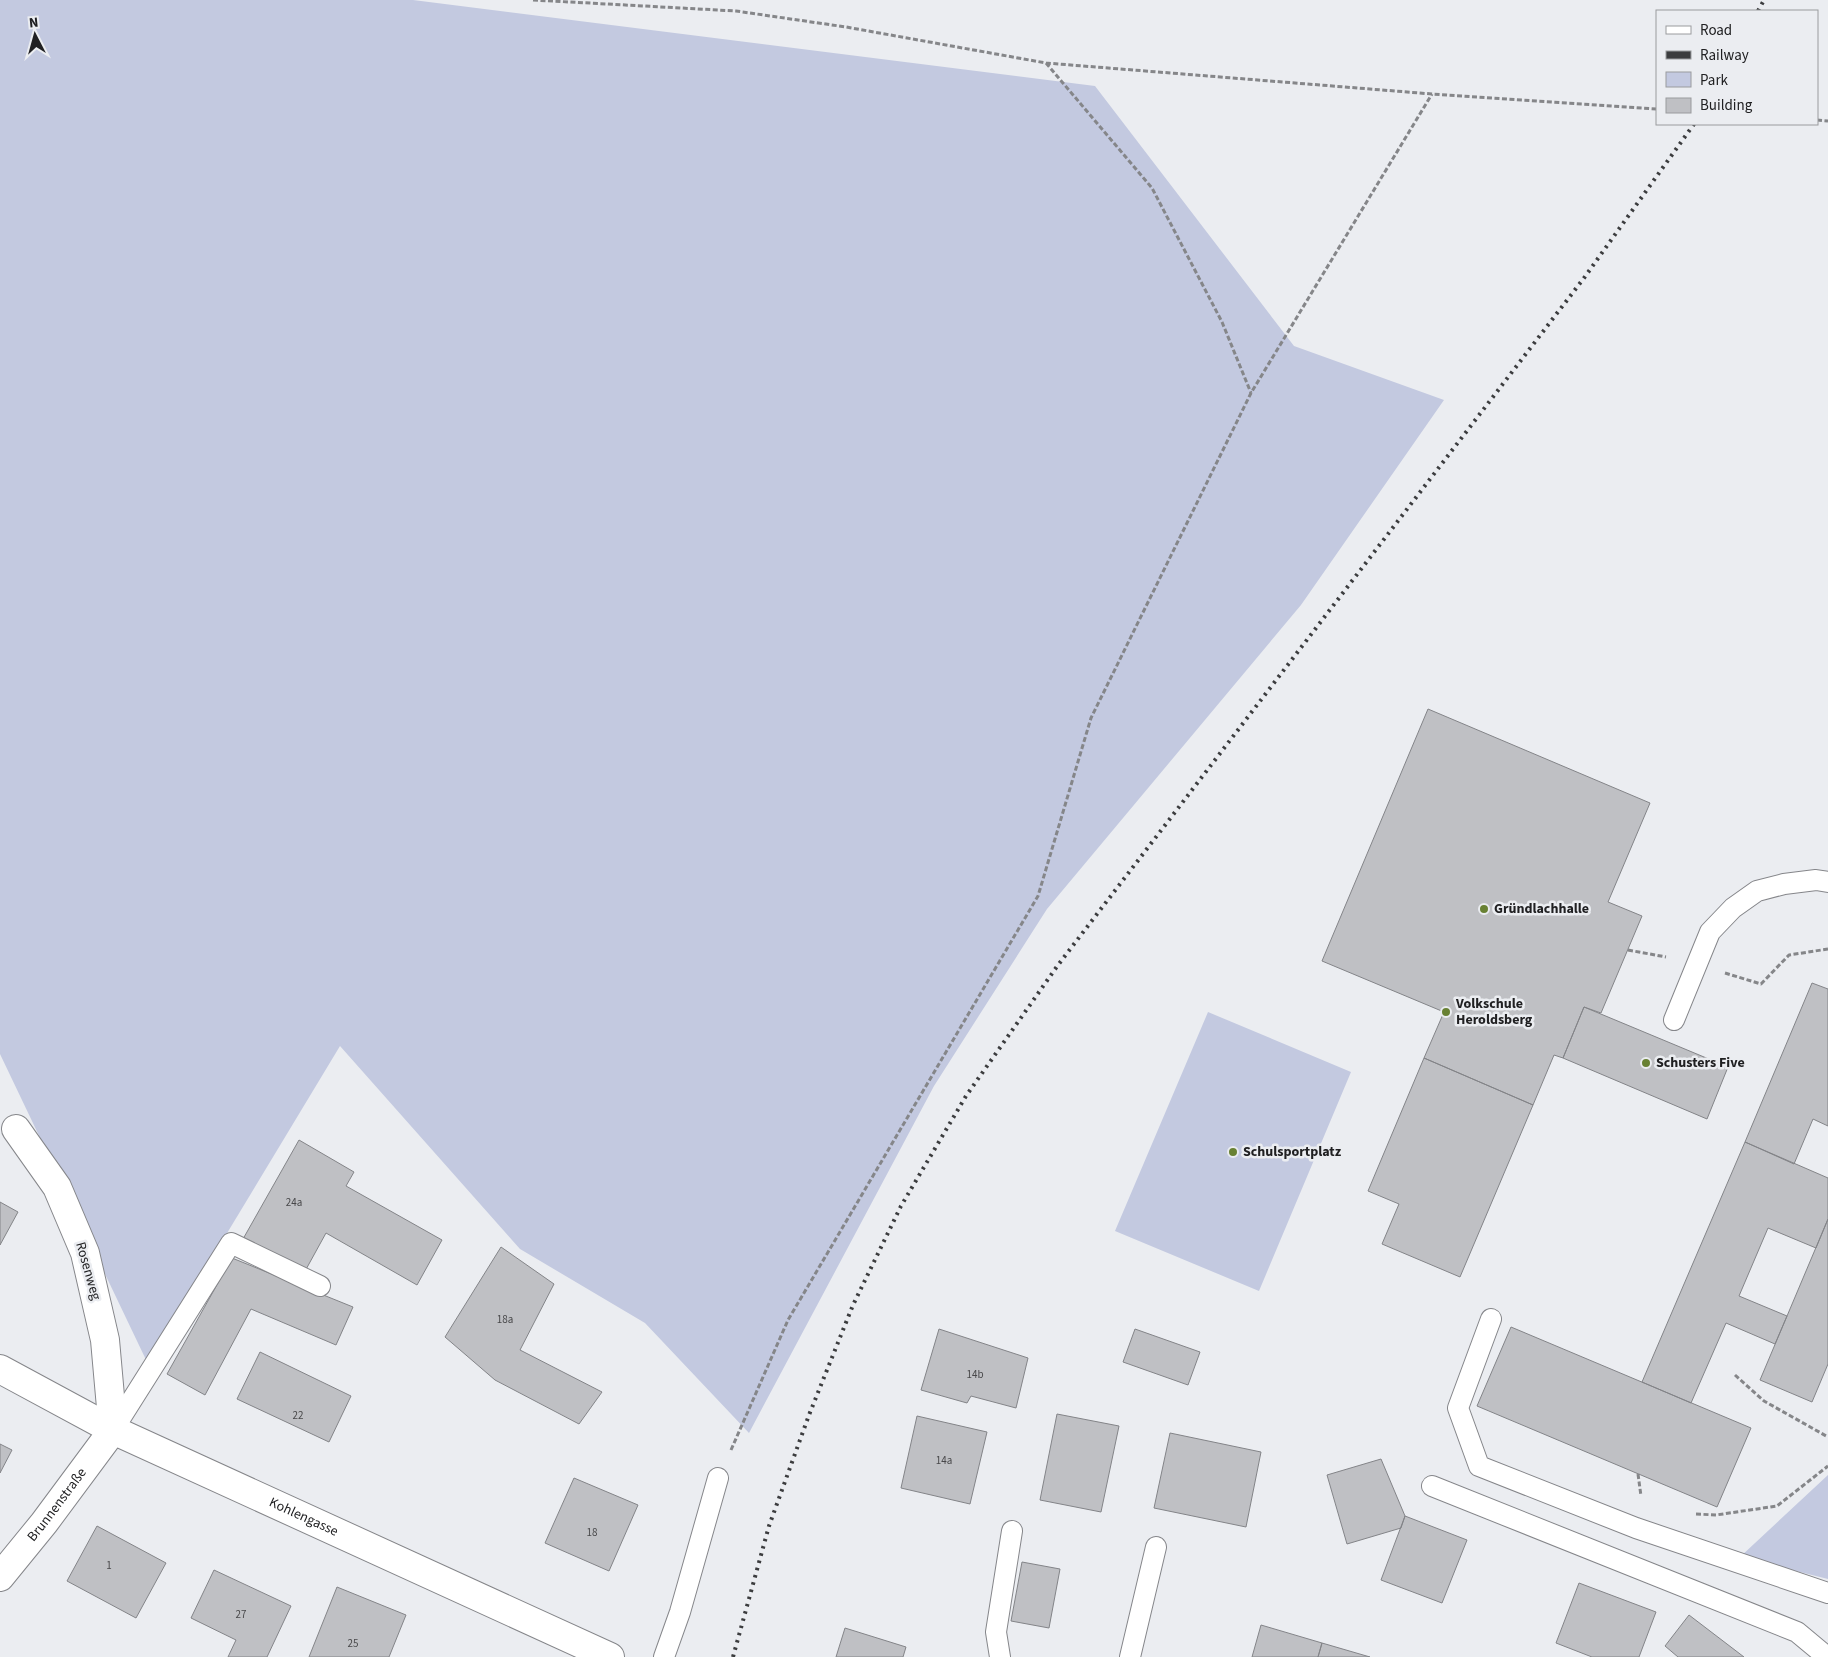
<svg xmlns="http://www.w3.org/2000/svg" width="1828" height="1657" font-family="'Source Sans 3',sans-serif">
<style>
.green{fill:#c3c9e0}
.building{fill:#bfc0c4;stroke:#838488}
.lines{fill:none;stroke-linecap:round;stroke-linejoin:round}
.service-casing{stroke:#85868a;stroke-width:22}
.minor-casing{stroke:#85868a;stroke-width:30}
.path{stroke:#858689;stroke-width:3;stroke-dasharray:5 2.5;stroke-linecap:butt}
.service{stroke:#fff;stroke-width:20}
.minor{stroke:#fff;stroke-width:28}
.rail{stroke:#3b3c3e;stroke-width:4;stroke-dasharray:2.5 5;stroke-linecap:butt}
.poi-dot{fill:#688133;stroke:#ebedf1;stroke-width:2}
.labels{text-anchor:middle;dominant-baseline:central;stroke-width:5;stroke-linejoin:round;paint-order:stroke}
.number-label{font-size:11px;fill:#48484a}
.poi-label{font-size:14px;font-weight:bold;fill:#202022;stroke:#ebedf1;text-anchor:start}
.street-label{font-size:14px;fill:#202022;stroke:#ebedf1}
</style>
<rect width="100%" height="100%" fill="#ebedf1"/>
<path class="green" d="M 0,0 L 413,0 L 1095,86 L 1294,346 L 1444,400 L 1301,605 L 1047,909 L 934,1086 L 749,1433 L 645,1323 L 520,1249 L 340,1046 L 148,1364 L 0,1054 Z
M 1208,1012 L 1351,1072 L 1259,1291 L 1115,1231 Z
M 1828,1475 L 1828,1579 L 1740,1557 Z"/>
<path class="building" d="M 1428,709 L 1650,803 L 1608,902 L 1642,916 L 1601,1013 L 1584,1007 L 1563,1058 L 1554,1055 L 1533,1105 L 1424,1058 L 1444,1012 L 1322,961 Z
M 1812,983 L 1828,989 L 1828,1126 L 1813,1119 L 1794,1164 L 1745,1142 Z
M 1584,1007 L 1728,1067 L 1707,1119 L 1563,1058 Z
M 1424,1058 L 1533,1105 L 1460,1277 L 1382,1244 L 1399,1204 L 1368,1191 Z
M 299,1140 L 354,1172 L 346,1186 L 442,1240 L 417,1285 L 326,1233 L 304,1273 L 243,1239 Z
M 1745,1142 L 1828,1178 L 1828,1219 L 1816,1248 L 1768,1228 L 1739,1296 L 1787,1316 L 1775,1344 L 1726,1323 L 1691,1403 L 1642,1382 Z
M 0,1202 L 18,1212 L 0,1245 Z
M 1828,1219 L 1828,1364 L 1812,1402 L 1760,1380 Z
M 501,1247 L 554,1284 L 520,1350 L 602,1392 L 579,1424 L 495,1380 L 445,1337 Z
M 232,1258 L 353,1307 L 336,1345 L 251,1309 L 205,1395 L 167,1374 Z
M 1511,1327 L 1751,1428 L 1717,1507 L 1477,1406 Z
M 939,1329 L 1028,1358 L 1016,1408 L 971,1396 L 967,1403 L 921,1390 Z
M 1135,1329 L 1200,1352 L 1188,1385 L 1123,1362 Z
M 260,1352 L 351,1396 L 329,1442 L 237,1399 Z
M 1057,1414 L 1119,1426 L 1101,1512 L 1040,1500 Z
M 917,1416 L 987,1432 L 970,1504 L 901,1488 Z
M 1170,1433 L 1261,1452 L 1246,1527 L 1154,1508 Z
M 0,1444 L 12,1450 L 0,1473 Z
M 1381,1459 L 1405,1516 L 1401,1528 L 1347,1544 L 1327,1475 Z
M 574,1478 L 638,1505 L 609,1571 L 545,1543 Z
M 1405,1516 L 1467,1540 L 1442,1603 L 1381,1580 Z
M 97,1526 L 166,1563 L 136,1618 L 67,1581 Z
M 1022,1562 L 1060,1569 L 1049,1628 L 1011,1621 Z
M 214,1570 L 291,1606 L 267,1657 L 228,1657 L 236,1640 L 191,1618 Z
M 1579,1583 L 1656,1612 L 1639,1657 L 1592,1657 L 1556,1643 Z
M 337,1587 L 406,1615 L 389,1657 L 309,1657 Z
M 1689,1615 L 1744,1657 L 1678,1657 L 1665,1646 Z
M 1261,1625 L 1322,1643 L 1318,1657 L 1252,1657 Z
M 845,1628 L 906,1647 L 903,1657 L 836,1657 Z
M 1322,1643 L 1370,1657 L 1318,1657 Z"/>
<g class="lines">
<g class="service-casing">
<path id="service" d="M 1674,1020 L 1710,932 L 1733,908 L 1757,891 L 1784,884 L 1816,880 L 1828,882
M 1491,1319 L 1458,1408 L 1479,1466 L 1636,1528 L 1828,1593
M 113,1430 L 231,1243 L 320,1286
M 1432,1486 L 1797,1632 L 1827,1657
M 664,1657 L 680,1612 L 718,1478
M 1000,1657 L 996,1632 L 1012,1531
M 1130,1657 L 1156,1547"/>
</g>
<g class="minor-casing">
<g id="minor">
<path id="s1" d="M 0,1369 L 113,1430 L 610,1657"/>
<path id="s2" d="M 0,1577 L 44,1523 L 113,1430 L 105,1340 L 85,1253 L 57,1187 L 16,1129"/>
</g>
</g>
<path class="path" d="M 533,0 L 736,11 L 846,27 L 1046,63 L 1432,94 L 1657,109
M 1046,63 L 1152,188 L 1222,322 L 1251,393
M 1817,120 L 1828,121
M 1628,950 L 1666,957
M 1725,973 L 1761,984 L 1789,955 L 1828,949
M 1735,1375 L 1764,1401 L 1828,1437
M 731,1450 L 788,1320 L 1038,896 L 1091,718 L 1251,393 L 1432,94
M 1638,1474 L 1641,1496
M 1696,1514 L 1716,1515 L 1777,1506 L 1828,1466"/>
<use href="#service" class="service"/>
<use href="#minor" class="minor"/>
<path class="rail" d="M 1758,11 L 1764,0
M 733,1657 L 769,1526 L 809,1415 L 853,1305 L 901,1206 L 966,1096 L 1058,965 L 1584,278 L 1694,124"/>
</g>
<g class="poi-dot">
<circle cx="1484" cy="909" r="5"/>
<circle cx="1446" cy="1012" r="5"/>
<circle cx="1646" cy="1063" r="5"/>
<circle cx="1233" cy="1152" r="5"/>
</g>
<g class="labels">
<g class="number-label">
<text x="294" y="1202">24a</text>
<text x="505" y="1319">18a</text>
<text x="975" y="1374">14b</text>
<text x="298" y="1415">22</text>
<text x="944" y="1460">14a</text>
<text x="592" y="1532">18</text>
<text x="109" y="1565">1</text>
<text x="241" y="1614">27</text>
<text x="353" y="1643">25</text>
</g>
<g class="poi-label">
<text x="1494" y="909">Gründlachhalle</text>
<text x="1456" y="1004">Volkschule<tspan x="1456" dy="16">Heroldsberg</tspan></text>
<text x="1656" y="1063">Schusters Five</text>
<text x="1243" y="1152">Schulsportplatz</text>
</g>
<g class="street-label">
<text transform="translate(88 1271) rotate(74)">Rosenweg</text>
<text stroke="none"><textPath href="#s2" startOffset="92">Brunnenstraße</textPath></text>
<text stroke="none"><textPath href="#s1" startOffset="338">Kohlengasse</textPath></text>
</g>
</g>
<rect x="1656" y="10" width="162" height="115" fill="#ebedf1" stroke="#9a9b9e"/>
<rect x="1666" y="26" width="25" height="8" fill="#ffffff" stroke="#9a9b9e"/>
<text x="1700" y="35" font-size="15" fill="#202022">Road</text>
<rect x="1666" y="51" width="25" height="8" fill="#3b3c3e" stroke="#9a9b9e"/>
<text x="1700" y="60" font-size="15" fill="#202022">Railway</text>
<rect x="1666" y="72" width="25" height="15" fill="#c3c9e0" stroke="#9a9b9e"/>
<text x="1700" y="85" font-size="15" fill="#202022">Park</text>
<rect x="1666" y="98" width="25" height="15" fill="#bfc0c4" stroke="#9a9b9e"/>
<text x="1700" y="110" font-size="15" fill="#202022">Building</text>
<g transform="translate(35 35) rotate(354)" stroke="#ebedf1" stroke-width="4" paint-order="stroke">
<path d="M0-4L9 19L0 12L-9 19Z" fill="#202022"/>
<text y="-8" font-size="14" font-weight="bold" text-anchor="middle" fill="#202022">N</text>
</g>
</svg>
